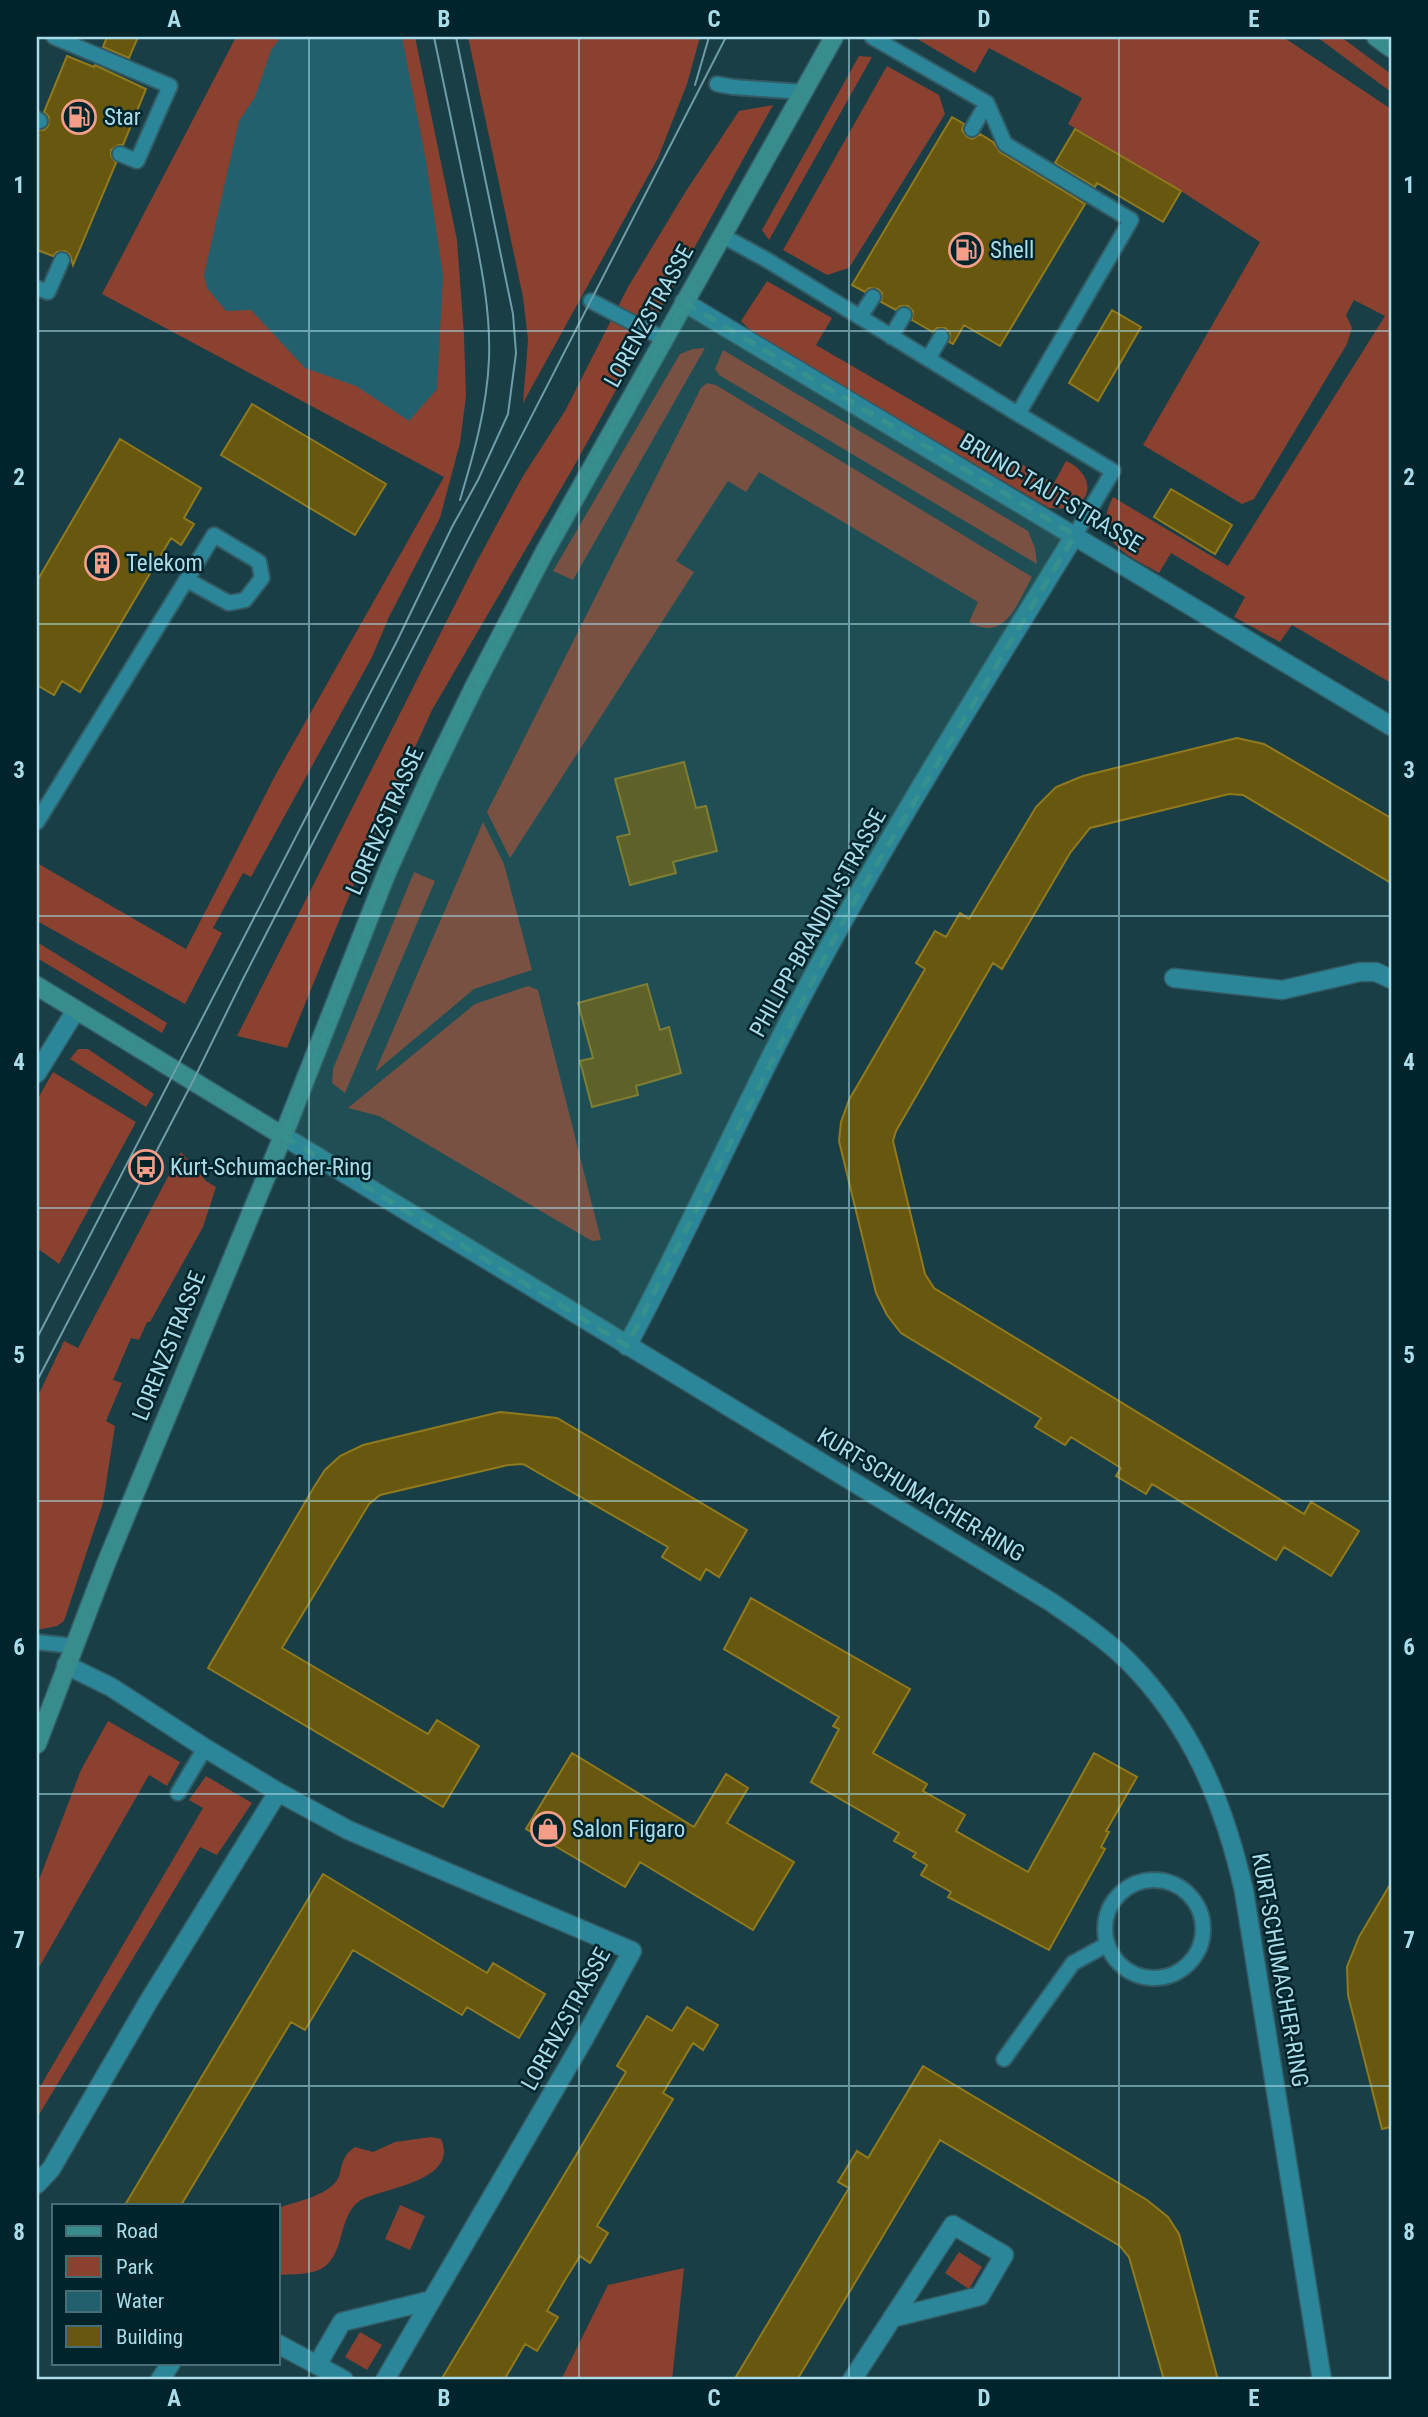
<svg xmlns="http://www.w3.org/2000/svg" width="1428" height="2417" font-family="'Roboto Condensed',sans-serif">
<style>
.green{fill:#8a4130}
.water{fill:#22606e}
.building{fill:#68570f;stroke:#917a1e;stroke-width:2}
.lines{fill:none;stroke-linecap:round;stroke-linejoin:round}
.lane-casing{stroke:#335b65;stroke-width:18}
.street-casing{stroke:#335b65;stroke-width:21}
.secondary-casing{stroke:#335b65;stroke-width:21}
.lane{stroke:#2a8698;stroke-width:14}
.street{stroke:#2a8698;stroke-width:18}
.secondary{stroke:#388c8c;stroke-width:18}
.tram{stroke:#6f9ca7;stroke-width:2}
.marked{fill:#36908d;fill-opacity:0.2;stroke:#36908d;stroke-width:5;stroke-dasharray:14 9;stroke-linejoin:round}
.grid{fill:none;stroke:#aadce9;stroke-width:2;stroke-opacity:0.55}
.labels{text-anchor:middle;dominant-baseline:central;stroke-width:5;stroke-linejoin:round;paint-order:stroke}
.poi-label{font-size:23px;fill:#aadce9;stroke:#00242c;text-anchor:start}
.street-label{font-size:23px;fill:#aadce9;stroke:#00242c}
.neatline{fill:none;stroke:#aadce9;stroke-width:2.5}
.grid-label{font-size:23px;text-anchor:middle;font-weight:bold;fill:#aadce9}
</style>
<rect width="100%" height="100%" fill="#193e46"/>
<path class="green" d="M 236,37 L 415,37 L 457,240 L 464,335 L 466,396 L 460,443 L 440,518 L 389,617 L 372,657 L 251,877 L 243,873 L 213,928 L 222,933 L 185,1004 L 37,921 L 37,863 L 186,949 L 276,774 L 444,477 L 102,294 Z
M 468,37 L 700,37 L 687,84 L 658,158 L 523,403 L 528,340 L 523,297 Z
M 914,37 L 1283,37 L 1391,109 L 1391,683 L 1292,625 L 1280,642 L 1234,617 L 1245,597 L 1171,553 L 1159,573 C 1126,554 1090,541 1113,497 L 1228,566 L 1385,316 L 1354,300 L 1346,315 L 1352,328 L 1347,344 L 1254,499 L 1242,504 L 1143,445 L 1260,242 L 1181,191 L 1068,124 L 1082,98 L 989,48 L 975,73 Z
M 1317,37 L 1341,37 L 1391,74 L 1391,92 Z
M 859,56 L 872,57 L 769,240 L 762,230 Z
M 887,66 L 939,95 L 945,114 L 849,268 L 827,275 L 783,250 Z
M 773,105 L 573,468 L 432,710 L 366,855 L 287,1048 L 237,1036 L 475,565 L 523,476 L 565,411 L 628,287 L 686,191 L 739,111 Z
M 767,281 L 832,318 L 816,345 L 1054,483 L 1066,461 C 1084,468 1098,491 1077,505 C 1068,510 1058,508 1049,508 L 752,332 L 741,321 Z
M 705,348 L 573,580 L 553,571 L 680,354 L 693,349 Z
M 723,350 L 1028,531 L 1035,548 L 1037,564 L 719,375 L 715,369 Z
M 707,383 L 716,385 L 1032,577 C 1017,603 1006,643 969,622 L 978,602 L 759,472 L 746,492 L 728,481 L 676,561 L 694,572 L 510,858 L 487,812 L 701,388 Z
M 483,822 L 504,864 L 532,970 L 474,989 L 375,1072 Z
M 414,872 L 435,881 L 345,1093 L 332,1083 L 333,1069 Z
M 37,942 L 167,1023 L 162,1033 L 37,958 Z
M 528,986 L 538,990 L 601,1240 L 592,1241 L 379,1116 L 348,1108 L 475,1004 Z
M 78,1049 L 88,1049 L 154,1094 L 146,1107 L 70,1059 Z
M 53,1072 L 136,1122 L 59,1264 L 37,1248 L 37,1100 Z
M 181,1152 L 206,1181 L 216,1187 L 203,1227 L 150,1322 L 147,1322 L 139,1340 L 131,1338 L 113,1380 L 122,1383 L 106,1421 L 115,1426 L 103,1503 L 64,1621 L 57,1626 L 37,1630 L 37,1398 L 64,1341 L 78,1348 Z
M 108,1721 L 180,1762 L 167,1786 L 149,1775 L 37,1971 L 37,1885 L 81,1770 Z
M 206,1776 L 252,1803 L 217,1855 L 200,1847 L 37,2118 L 37,2092 L 203,1808 L 189,1800 Z
M 431,2137 L 441,2139 C 460,2181 383,2188 361,2200 C 337,2215 346,2256 321,2269 C 309,2275 292,2274 278,2275 L 278,2208 C 295,2202 321,2197 334,2184 C 345,2173 336,2160 355,2147 L 373,2152 L 395,2142 Z
M 400,2205 L 425,2216 L 410,2250 L 385,2239 Z
M 959,2252 L 982,2267 L 969,2289 L 945,2273 Z
M 684,2268 L 672,2380 L 561,2380 L 608,2285 Z
M 360,2332 L 382,2345 L 367,2370 L 345,2357 Z"/>
<path class="water" d="M 281,37 L 402,37 L 426,161 L 443,276 L 437,389 L 409,421 L 356,386 L 305,368 L 251,310 L 226,311 L 207,288 L 204,275 L 239,121 L 255,97 L 271,50 Z"/>
<path class="building" d="M 107,37 L 138,37 L 129,58 L 103,47 Z
M 67,56 L 94,67 L 95,65 L 146,89 L 123,145 L 118,145 L 111,150 L 111,156 L 116,163 L 73,265 L 70,255 L 65,251 L 57,252 L 53,256 L 37,250 L 37,130 L 44,130 L 48,126 L 49,117 L 44,112 Z
M 952,117 L 964,124 L 962,130 L 967,137 L 973,139 L 980,134 L 993,142 L 1000,152 L 1085,204 L 1000,346 L 964,325 L 953,344 L 949,342 L 950,333 L 945,328 L 937,328 L 933,332 L 912,320 L 913,311 L 908,306 L 900,306 L 896,310 L 881,302 L 882,293 L 878,289 L 869,288 L 865,292 L 852,285 Z
M 1075,129 L 1181,191 L 1163,222 L 1097,183 L 1095,187 L 1055,163 Z
M 1112,310 L 1141,327 L 1098,401 L 1069,383 Z
M 252,404 L 386,484 L 355,535 L 221,455 Z
M 120,439 L 201,488 L 184,518 L 194,524 L 181,545 L 171,538 L 80,692 L 62,681 L 54,695 L 37,685 L 37,581 Z
M 1171,489 L 1232,525 L 1215,554 L 1154,517 Z
M 1237,738 L 1264,744 L 1391,818 L 1391,883 L 1243,795 L 1229,794 L 1090,828 L 1070,853 L 1002,969 L 993,963 L 896,1131 L 893,1141 L 925,1274 L 934,1288 L 1304,1514 L 1311,1502 L 1359,1531 L 1331,1576 L 1284,1547 L 1276,1560 L 1152,1484 L 1146,1494 L 1116,1476 L 1121,1468 L 1071,1437 L 1065,1445 L 1035,1427 L 1041,1418 L 901,1333 L 887,1315 L 876,1293 L 839,1141 L 841,1122 L 849,1100 L 925,969 L 916,963 L 935,931 L 946,937 L 960,913 L 969,919 L 1036,807 L 1056,787 L 1083,776 Z
M 684,762 L 696,808 L 706,806 L 717,851 L 673,862 L 676,873 L 630,885 L 617,837 L 630,834 L 615,779 Z
M 647,984 L 660,1030 L 669,1027 L 681,1073 L 636,1086 L 638,1095 L 592,1107 L 580,1061 L 593,1058 L 578,1003 Z
M 500,1412 L 557,1418 L 747,1530 L 719,1577 L 706,1569 L 700,1580 L 662,1557 L 668,1547 L 523,1464 L 508,1465 L 380,1495 L 369,1504 L 282,1648 L 428,1734 L 437,1720 L 479,1746 L 443,1807 L 208,1668 L 314,1487 L 325,1470 L 340,1456 L 363,1445 Z
M 751,1598 L 910,1689 L 873,1753 L 927,1784 L 923,1791 L 965,1815 L 956,1831 L 1028,1872 L 1094,1753 L 1137,1777 L 1106,1831 L 1109,1832 L 1101,1847 L 1105,1849 L 1049,1950 L 948,1897 L 951,1892 L 921,1875 L 927,1865 L 913,1857 L 916,1853 L 894,1841 L 899,1833 L 811,1782 L 839,1729 L 833,1726 L 839,1717 L 724,1649 Z
M 572,1753 L 694,1827 L 726,1774 L 748,1788 L 727,1823 L 794,1862 L 753,1930 L 640,1862 L 625,1887 L 526,1829 Z
M 323,1874 L 487,1973 L 493,1963 L 545,1994 L 519,2038 L 467,2007 L 462,2015 L 353,1950 L 305,2030 L 291,2022 L 181,2205 L 125,2205 Z
M 1391,1883 L 1391,2127 L 1382,2129 L 1348,1995 L 1347,1967 L 1359,1937 Z
M 687,2007 L 718,2025 L 703,2050 L 693,2043 L 663,2093 L 673,2099 L 597,2226 L 608,2233 L 590,2263 L 580,2256 L 565,2280 L 547,2311 L 558,2317 L 537,2351 L 525,2344 L 504,2380 L 441,2380 L 626,2072 L 617,2066 L 647,2016 L 672,2031 Z
M 923,2066 L 1147,2200 L 1168,2217 L 1179,2234 L 1218,2380 L 1164,2380 L 1129,2257 L 1120,2246 L 940,2140 L 797,2380 L 734,2380 L 849,2188 L 838,2182 L 857,2151 L 868,2158 Z"/>
<g class="lines">
<g class="lane-casing">
<path id="lane" d="M 54,37 L 170,86 L 137,161 L 120,154
M 717,84 L 733,87 L 803,92
M 37,119 L 40,121
M 972,129 L 987,103
M 723,236 L 767,260 L 1018,414 L 1131,220 L 1005,144 L 987,103 L 872,37
M 37,288 L 48,292 L 62,260
M 591,301 L 664,339
M 860,317 L 873,297
M 891,337 L 904,315
M 928,359 L 941,337
M 1018,414 L 1113,471 L 1075,535
M 37,822 L 214,535 L 259,562 L 262,578 L 245,600 L 229,603 L 187,580
M 37,1642 L 73,1646
M 178,1793 L 205,1748
M1105 1929a49 49 0 1 1 98 0a49 49 0 1 1-98 0Z
M 1004,2059 L 1073,1963 L 1106,1945"/>
</g>
<g class="street-casing">
<path id="street" d="M 684,302 L 1391,726
M 1174,978 L 1282,990 L 1360,972 L 1376,972 L 1391,979
M 37,1073 L 76,1010
M 283,1136 L 1051,1602 C 1077,1620 1104,1638 1127,1660 C 1192,1725 1224,1803 1244,1891 L 1322,2380
M 627,1346 C 683,1242 731,1134 785,1029 C 873,859 975,697 1075,535
M 66,1665 L 111,1687 L 205,1748 L 278,1792 L 348,1830 L 632,1951 L 584,2039 L 385,2380
M 37,2184 L 51,2169 L 150,1999 L 278,1792
M 278,2344 L 317,2365
M 160,2380 L 171,2363
M 344,2380 L 317,2365 L 342,2322 L 432,2300
M 852,2380 L 953,2225 L 1004,2255 L 980,2296 L 892,2318"/>
</g>
<g class="secondary-casing">
<path id="secondary" d="M 1376,37 L 1391,48
M 37,986 L 283,1136
M 37,1744 L 107,1561 L 283,1136 L 387,872 L 430,777 L 474,687 L 544,553 L 834,37"/>
</g>
<use href="#lane" class="lane"/>
<use href="#street" class="street"/>
<use href="#secondary" class="secondary"/>
<path class="tram" d="M 434,37 C 446,93 457,149 469,205 C 479,255 491,307 489,359 C 487,408 474,453 460,500
M 695,85 L 709,37
M 37,1338 L 397,641 L 452,527 L 478,480 L 508,414 L 516,353 L 513,314 L 456,37
M 37,1381 L 193,1081 L 243,979 L 726,37"/>
</g>
<path class="marked" d="M 684,302 L 1075,535 L 847,914 L 627,1346 L 283,1136 L 430,777 L 544,553 Z"/>
<path class="grid" d="M 309,37 L 309,2380M 579,37 L 579,2380M 849,37 L 849,2380M 1119,37 L 1119,2380M 37,331 L 1391,331M 37,624 L 1391,624M 37,916 L 1391,916M 37,1208 L 1391,1208M 37,1501 L 1391,1501M 37,1794 L 1391,1794M 37,2086 L 1391,2086"/>
<defs>
<g id="fuel-ring" transform="scale(1.75)"><circle r="9.5" fill="#00242c" stroke="#f49e89" stroke-width="1.5"/><path d="M-5.5-6h7V0h2V4h1.3V-2.5L3-4.5l.8-.8L6-3V5H2.5V1h-1V6h-7ZM-4.2-4.7v3.2H.2V-4.7Z" fill="#f49e89"/></g>
<g id="building-ring" transform="scale(1.75)"><circle r="9.5" fill="#00242c" stroke="#f49e89" stroke-width="1.5"/><path d="M-4-6H4V6H1V3H-1V6H-4ZM-2.5-4.3h1.7v1.8h-1.7ZM.8-4.3h1.7v1.8H.8ZM-2.5-1h1.7V.8h-1.7ZM.8-1h1.7V.8H.8Z" fill="#f49e89"/></g>
<g id="bus-ring" transform="scale(1.75)"><circle r="9.5" fill="#00242c" stroke="#f49e89" stroke-width="1.5"/><path d="M-5-6H5V4H4V6H2V4H-2V6H-4V4H-5ZM-3.5-4V0h7V-4ZM-3.5 1.2v1.5H-2V1.2ZM2 1.2v1.5H3.5V1.2Z" fill="#f49e89"/></g>
<g id="shop-ring" transform="scale(1.75)"><circle r="9.5" fill="#00242c" stroke="#f49e89" stroke-width="1.5"/><path d="M-5-2.5h2.3a2.7 3.5 0 0 1 5.4 0H5L5.5 6h-11ZM-1.5-2.5h3a1.5 2.3 0 0 0-3 0Z" fill="#f49e89"/></g>
</defs>
<g fill-rule="evenodd">
<use href="#fuel-ring" x="79" y="117"/>
<use href="#fuel-ring" x="966" y="250"/>
<use href="#building-ring" x="102" y="563"/>
<use href="#bus-ring" x="146" y="1167"/>
<use href="#shop-ring" x="548" y="1829"/>
</g>
<g class="labels">
<g class="poi-label">
<text x="104" y="117">Star</text>
<text x="990" y="250">Shell</text>
<text x="126" y="563">Telekom</text>
<text x="170" y="1167">Kurt-Schumacher-Ring</text>
<text x="572" y="1829">Salon Figaro</text>
</g>
<g class="street-label">
<text transform="translate(649 316) rotate(-61)">LORENZSTRASSE</text>
<text transform="translate(1051 493) rotate(31)">BRUNO-TAUT-STRASSE</text>
<text transform="translate(385 821) rotate(-66)">LORENZSTRASSE</text>
<text transform="translate(818 923) rotate(-61)">PHILIPP-BRANDIN-STRASSE</text>
<text transform="translate(169 1346) rotate(-68)">LORENZSTRASSE</text>
<text transform="translate(921 1495) rotate(31)">KURT-SCHUMACHER-RING</text>
<text transform="translate(1280 1970) rotate(80)">KURT-SCHUMACHER-RING</text>
<text transform="translate(566 2019) rotate(-61)">LORENZSTRASSE</text>
</g>
</g>
<rect width="1428" height="2417" fill="none" stroke="#00242c" stroke-width="77"/>
<rect x="52" y="2204" width="228" height="161" fill="#00242c" stroke="#446e78" stroke-width="2"/>
<rect x="66" y="2226" width="35" height="10" fill="#388c8c" stroke="#446e78" stroke-width="2"/>
<text x="116" y="2238" font-size="21" fill="#aadce9">Road</text>
<rect x="66" y="2256" width="35" height="21" fill="#8a4130" stroke="#446e78" stroke-width="2"/>
<text x="116" y="2274" font-size="21" fill="#aadce9">Park</text>
<rect x="66" y="2291" width="35" height="21" fill="#22606e" stroke="#446e78" stroke-width="2"/>
<text x="116" y="2308" font-size="21" fill="#aadce9">Water</text>
<rect x="66" y="2326" width="35" height="21" fill="#68570f" stroke="#446e78" stroke-width="2"/>
<text x="116" y="2344" font-size="21" fill="#aadce9">Building</text>
<rect x="38" y="38" width="1352" height="2340" class="neatline"/>
<g class="grid-label">
<text x="174" y="27">A</text>
<text x="444" y="27">B</text>
<text x="714" y="27">C</text>
<text x="984" y="27">D</text>
<text x="1254" y="27">E</text>
<text x="19" y="193">1</text>
<text x="1409" y="193">1</text>
<text x="19" y="485">2</text>
<text x="1409" y="485">2</text>
<text x="19" y="778">3</text>
<text x="1409" y="778">3</text>
<text x="19" y="1070">4</text>
<text x="1409" y="1070">4</text>
<text x="19" y="1363">5</text>
<text x="1409" y="1363">5</text>
<text x="19" y="1655">6</text>
<text x="1409" y="1655">6</text>
<text x="19" y="1948">7</text>
<text x="1409" y="1948">7</text>
<text x="19" y="2240">8</text>
<text x="1409" y="2240">8</text>
<text x="174" y="2406">A</text>
<text x="444" y="2406">B</text>
<text x="714" y="2406">C</text>
<text x="984" y="2406">D</text>
<text x="1254" y="2406">E</text>
</g>
</svg>
